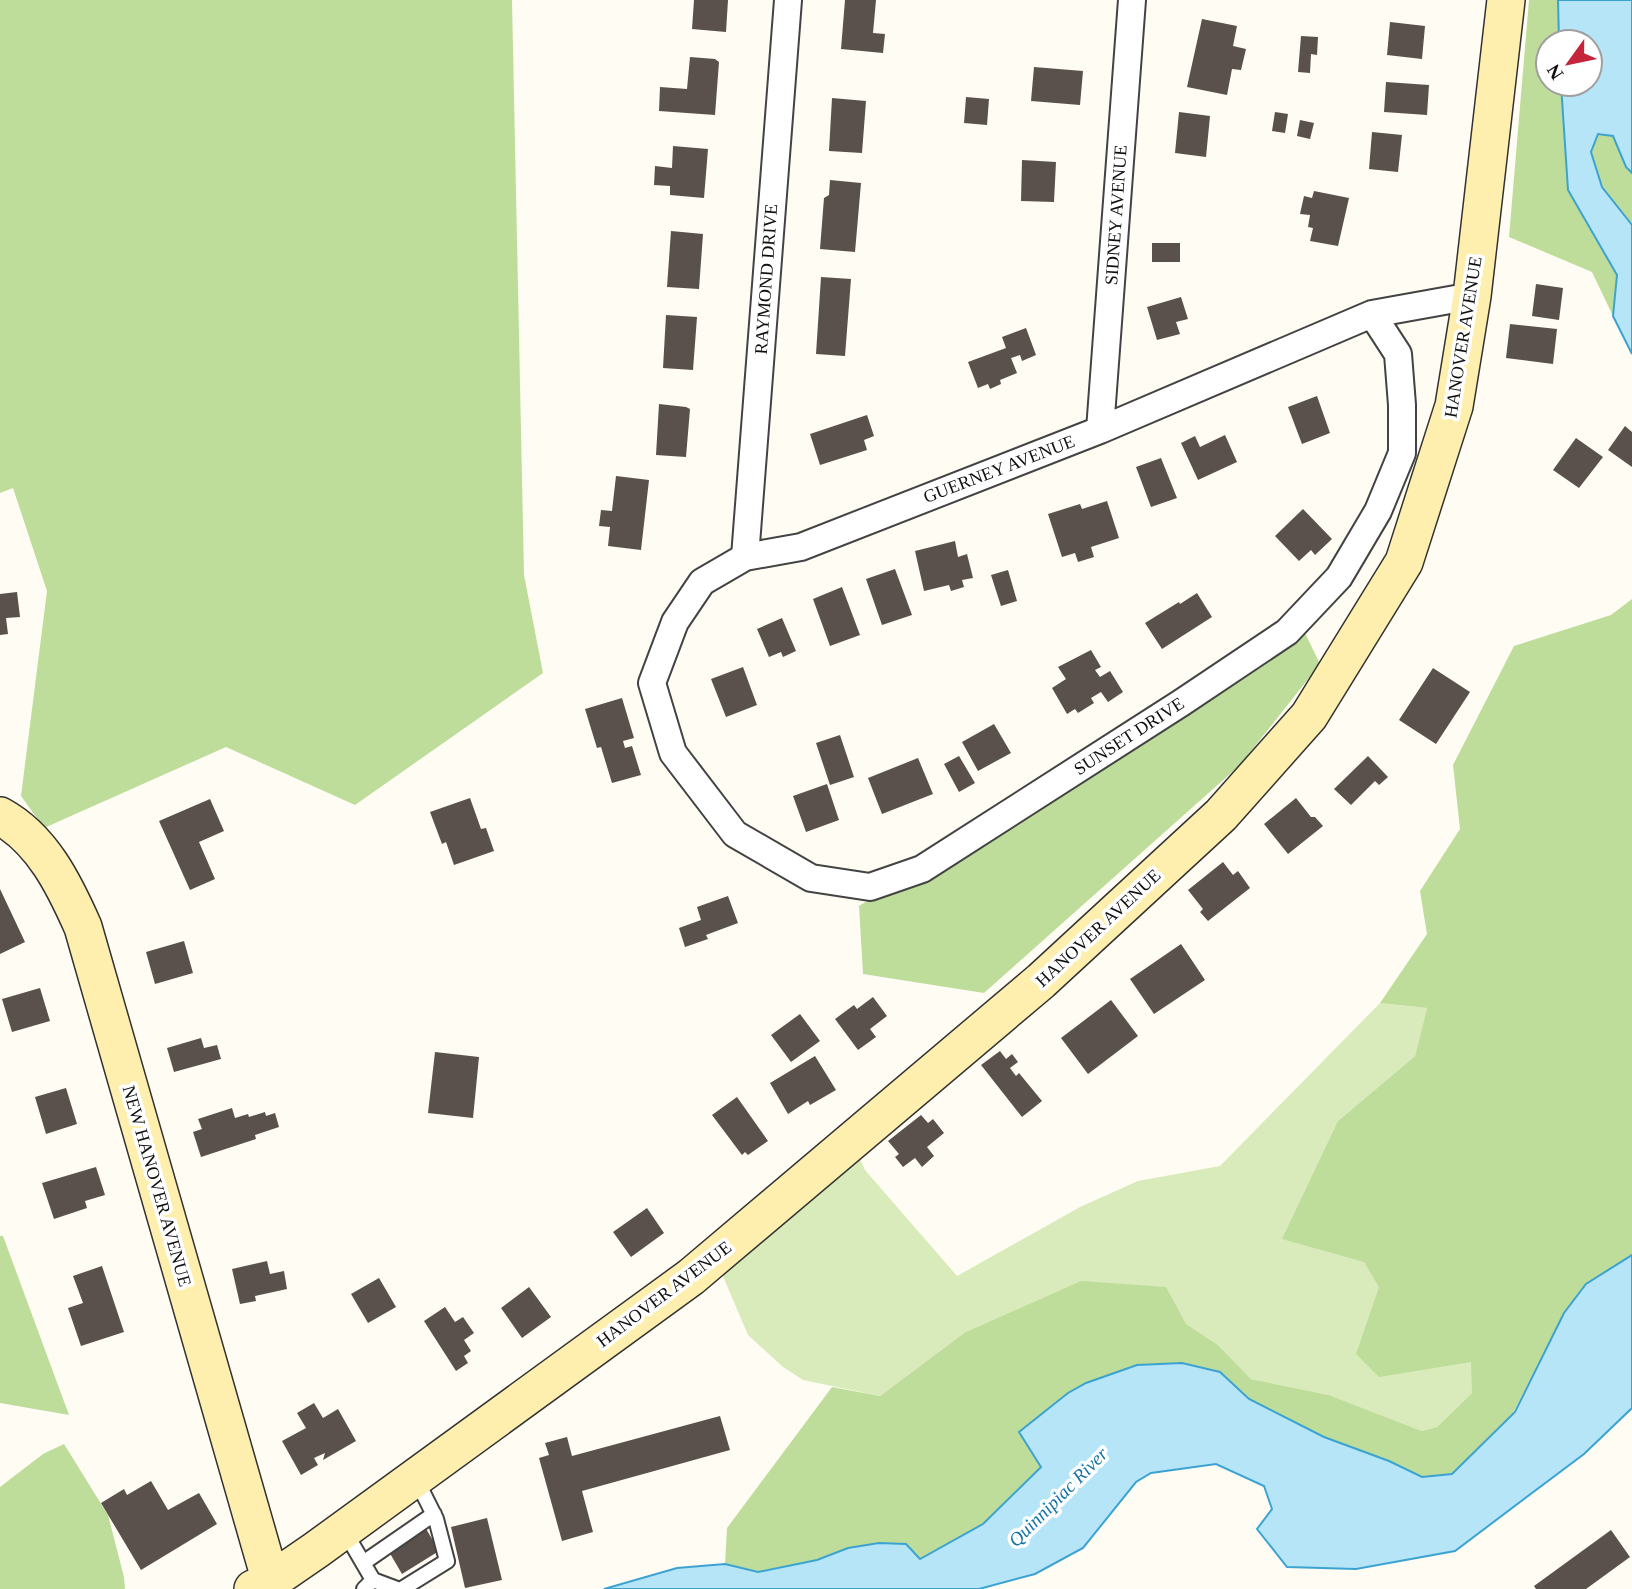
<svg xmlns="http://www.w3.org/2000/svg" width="1632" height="1589" font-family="'Times New Roman',serif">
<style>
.green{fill:#d9ebbb}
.forest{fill:#bedd9a}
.water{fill:#b7e5f8;stroke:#3ca3d1;stroke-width:2}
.building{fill:#5a504c}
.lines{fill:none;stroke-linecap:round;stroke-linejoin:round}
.lane-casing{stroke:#434343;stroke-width:18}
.street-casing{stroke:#434343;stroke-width:30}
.secondary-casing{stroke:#323232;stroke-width:40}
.lane{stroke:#fff;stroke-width:14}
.street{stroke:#fff;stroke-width:26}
.secondary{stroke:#ffefaf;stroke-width:37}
.labels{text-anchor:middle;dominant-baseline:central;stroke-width:7;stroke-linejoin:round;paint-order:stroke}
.street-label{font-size:18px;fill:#101010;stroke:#fff}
.water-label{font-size:19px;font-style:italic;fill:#1574a7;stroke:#fff}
</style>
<rect width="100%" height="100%" fill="#fffcf4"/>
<path class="green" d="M 1380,1003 L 1427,1008 L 1415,1056 L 1338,1121 L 1364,1262 L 1380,1287 L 1357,1354 L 1472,1362 L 1472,1393 L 1437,1427 L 1422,1431 L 1329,1395 L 1251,1379 L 1218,1345 L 1185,1324 L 1165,1287 L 964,1333 L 880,1396 L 803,1380 L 783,1367 L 748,1335 L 722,1274 L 860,1159 L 865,1170 L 957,1276 L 1080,1207 L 1138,1181 L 1220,1166 Z"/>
<path class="forest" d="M 0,0 L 512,0 L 524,575 L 543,673 L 355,805 L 226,747 L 44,828 L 21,796 L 47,591 L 13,488 L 0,493 Z
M 1529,0 L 1558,0 L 1559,42 L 1548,42 L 1548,84 L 1561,84 L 1568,190 L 1617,275 L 1613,316 L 1592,272 L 1509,237 Z
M 1598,134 L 1613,136 L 1626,167 L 1632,173 L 1632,225 L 1602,187 L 1591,152 Z
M 1632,599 L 1632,1255 L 1586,1284 L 1564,1313 L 1512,1415 L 1452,1474 L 1422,1477 L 1389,1461 L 1324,1437 L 1249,1399 L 1220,1372 L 1086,1383 L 1068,1393 L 1019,1432 L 1041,1466 L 983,1524 L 920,1560 L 848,1548 L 817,1560 L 758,1572 L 725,1564 L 727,1528 L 832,1387 L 880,1396 L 964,1333 L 1081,1281 L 1166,1287 L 1186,1324 L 1218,1345 L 1251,1379 L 1329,1395 L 1422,1431 L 1437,1427 L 1472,1393 L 1471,1362 L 1379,1377 L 1356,1354 L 1379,1287 L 1364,1262 L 1282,1239 L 1338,1121 L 1415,1056 L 1427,1008 L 1380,1003 L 1427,934 L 1420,891 L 1460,829 L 1453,765 L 1514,646 L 1611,615 Z
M 1305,633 L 1320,664 L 1240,765 L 984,993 L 863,974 L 859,906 Z
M 0,1236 L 3,1236 L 69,1415 L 0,1403 Z
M 64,1444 L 108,1515 L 124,1577 L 125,1589 L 0,1589 L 0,1487 L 43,1454 Z"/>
<path class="water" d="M 1558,0 L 1632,0 L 1632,173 L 1626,167 L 1613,136 L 1598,134 L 1591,152 L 1602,187 L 1632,225 L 1632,354 L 1613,316 L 1617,275 L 1568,190 L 1561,84 L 1590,84 L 1590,42 L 1559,42 Z
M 1632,1255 L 1632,1408 L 1584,1454 L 1455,1551 L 1356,1569 L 1287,1567 L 1257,1529 L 1272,1509 L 1264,1486 L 1216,1464 L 1151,1473 L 1136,1482 L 1083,1548 L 1035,1574 L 979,1589 L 604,1589 L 677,1568 L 725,1564 L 758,1572 L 817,1560 L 848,1548 L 879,1543 L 906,1544 L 920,1559 L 983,1524 L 1041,1467 L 1019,1432 L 1068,1393 L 1086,1383 L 1137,1365 L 1182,1363 L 1220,1372 L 1249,1399 L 1324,1437 L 1389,1461 L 1422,1477 L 1452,1474 L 1515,1412 L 1564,1313 L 1586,1284 Z"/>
<path class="building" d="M 694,0 L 728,0 L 726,32 L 692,29 Z
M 845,0 L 876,0 L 873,33 L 885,34 L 883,53 L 841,49 Z
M 1202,19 L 1237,26 L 1233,46 L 1246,49 L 1241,70 L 1232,69 L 1227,95 L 1187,87 Z
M 1390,22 L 1425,26 L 1422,59 L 1387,55 Z
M 1301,36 L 1318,37 L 1317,55 L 1311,54 L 1310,73 L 1298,72 Z
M 690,57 L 715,59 L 719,62 L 715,115 L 659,111 L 660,87 L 687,89 Z
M 1034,67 L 1083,71 L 1080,105 L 1031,101 Z
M 1386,82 L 1429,85 L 1427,115 L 1384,112 Z
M 966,97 L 989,99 L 987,125 L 964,123 Z
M 832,98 L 866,101 L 862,153 L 829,151 Z
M 1179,112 L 1210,116 L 1206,157 L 1175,153 Z
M 1275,112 L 1288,114 L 1285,133 L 1272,131 Z
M 1300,120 L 1314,123 L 1310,139 L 1297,136 Z
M 1372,132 L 1402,135 L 1398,172 L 1369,169 Z
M 673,146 L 708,149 L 704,198 L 670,195 L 670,186 L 654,185 L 655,166 L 672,168 Z
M 1022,160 L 1056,162 L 1054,202 L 1021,201 Z
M 830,180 L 861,183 L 855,252 L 820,249 L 824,198 L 829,195 Z
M 1314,191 L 1349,198 L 1338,246 L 1310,241 L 1313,228 L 1308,227 L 1310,215 L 1300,214 L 1304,196 L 1312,198 Z
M 671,231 L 703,234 L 699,289 L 667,287 Z
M 1152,243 L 1180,243 L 1180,262 L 1152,262 Z
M 821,277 L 851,279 L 845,356 L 816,354 Z
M 1536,284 L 1563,288 L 1559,320 L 1532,316 Z
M 1181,297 L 1188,319 L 1176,322 L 1180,334 L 1157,340 L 1147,307 Z
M 666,315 L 697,317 L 693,370 L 663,368 Z
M 1510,324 L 1557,329 L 1553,364 L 1506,358 Z
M 1026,328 L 1036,355 L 1022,361 L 1020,355 L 1011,358 L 1017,373 L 1000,380 L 1001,384 L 990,389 L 988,384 L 978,388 L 968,362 L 1006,348 L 1002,337 Z
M 1317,396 L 1330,433 L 1302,444 L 1288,407 Z
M 659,404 L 686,407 L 690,409 L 686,457 L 656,455 Z
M 867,415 L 874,436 L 864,440 L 867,450 L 820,465 L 810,434 Z
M 1625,426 L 1632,432 L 1632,467 L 1608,450 Z
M 1225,435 L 1237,462 L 1198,480 L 1181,443 L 1195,436 L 1200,447 Z
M 1576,438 L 1603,457 L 1579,488 L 1553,470 Z
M 1161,458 L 1177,498 L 1151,507 L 1136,467 Z
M 616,476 L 649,480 L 641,550 L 608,546 L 610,527 L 599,526 L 601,510 L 612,511 Z
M 1107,501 L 1119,538 L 1091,547 L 1094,557 L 1078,562 L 1075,553 L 1062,557 L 1048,514 L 1080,504 L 1082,509 Z
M 1303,509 L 1332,539 L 1315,555 L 1311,550 L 1299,561 L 1275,536 Z
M 955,541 L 958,557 L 967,554 L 973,578 L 962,580 L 964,587 L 951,591 L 949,585 L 924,591 L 915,551 Z
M 895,569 L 912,615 L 882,625 L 866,579 Z
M 1008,570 L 1017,601 L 1001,606 L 991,575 Z
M 842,587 L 860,635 L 830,646 L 813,599 Z
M 17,592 L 20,617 L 6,618 L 8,634 L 0,635 L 0,594 Z
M 1197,593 L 1212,617 L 1162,649 L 1145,623 L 1179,602 L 1180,604 Z
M 782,618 L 796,651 L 783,657 L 781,652 L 769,657 L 757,629 Z
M 1091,650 L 1101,667 L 1095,670 L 1100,677 L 1110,671 L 1123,692 L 1108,702 L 1101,692 L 1091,698 L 1094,703 L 1078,713 L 1075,709 L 1067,714 L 1052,688 L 1066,679 L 1058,667 Z
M 743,667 L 757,705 L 726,717 L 711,679 Z
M 1433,668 L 1470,692 L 1436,744 L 1399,720 Z
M 622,698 L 634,738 L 623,741 L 625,748 L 632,746 L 641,775 L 612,783 L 601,747 L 597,748 L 585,709 Z
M 994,724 L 1011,753 L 978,771 L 962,742 Z
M 840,735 L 854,777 L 830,785 L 816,743 Z
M 959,756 L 975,783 L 959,792 L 944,764 Z
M 1368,756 L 1388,777 L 1379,785 L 1375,781 L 1351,805 L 1334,789 Z
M 918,758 L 933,794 L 882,814 L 868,778 Z
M 827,784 L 839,820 L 806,832 L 793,796 Z
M 470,798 L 481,829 L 486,828 L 494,851 L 454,865 L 446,842 L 442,844 L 430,812 Z
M 1296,798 L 1311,817 L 1315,817 L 1323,826 L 1288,854 L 1264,824 Z
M 210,799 L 224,831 L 199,842 L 215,879 L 190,890 L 159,821 Z
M 1223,862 L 1233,875 L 1238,871 L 1250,888 L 1208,921 L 1200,912 L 1203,909 L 1188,890 Z
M 0,889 L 25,942 L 0,954 Z
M 728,896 L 738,923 L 706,935 L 708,939 L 685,947 L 679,928 L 701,920 L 697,907 Z
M 184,941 L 193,973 L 155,984 L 146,952 Z
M 1181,944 L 1205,980 L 1154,1014 L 1130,979 Z
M 40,988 L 50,1021 L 12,1032 L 2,999 Z
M 873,997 L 887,1016 L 870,1029 L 876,1037 L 858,1050 L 835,1019 L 854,1005 L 857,1009 Z
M 1111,1000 L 1138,1036 L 1088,1074 L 1061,1038 Z
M 800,1014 L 820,1041 L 791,1062 L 771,1035 Z
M 201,1038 L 204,1048 L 217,1045 L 221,1059 L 174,1072 L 167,1048 Z
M 1000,1051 L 1006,1059 L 1012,1054 L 1018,1062 L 1010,1068 L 1016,1076 L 1019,1073 L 1042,1101 L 1022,1117 L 981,1065 Z
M 435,1052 L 479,1057 L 473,1118 L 428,1113 Z
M 815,1056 L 836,1090 L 810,1105 L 808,1101 L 788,1114 L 770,1083 Z
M 66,1088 L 77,1124 L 46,1134 L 35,1097 Z
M 737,1097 L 768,1141 L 748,1155 L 745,1152 L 742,1155 L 712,1115 Z
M 232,1108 L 235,1118 L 248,1114 L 249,1117 L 265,1112 L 266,1116 L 275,1113 L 279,1127 L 255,1135 L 256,1139 L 201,1157 L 193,1132 L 202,1129 L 198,1119 Z
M 921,1115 L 928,1123 L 933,1119 L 944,1133 L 927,1147 L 934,1156 L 922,1167 L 915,1158 L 903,1167 L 895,1157 L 899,1154 L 888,1141 Z
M 96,1167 L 105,1195 L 85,1201 L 87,1208 L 54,1219 L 42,1183 Z
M 647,1208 L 664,1233 L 631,1257 L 613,1232 Z
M 267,1261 L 270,1274 L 284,1271 L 287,1289 L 255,1296 L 256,1301 L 240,1304 L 232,1269 Z
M 102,1266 L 124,1332 L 81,1346 L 68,1308 L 83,1303 L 73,1276 Z
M 379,1278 L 396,1307 L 368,1323 L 351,1294 Z
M 529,1287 L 551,1317 L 522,1338 L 501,1308 Z
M 445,1307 L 455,1322 L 463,1317 L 474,1333 L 464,1340 L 471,1351 L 464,1356 L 468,1363 L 456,1371 L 424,1321 Z
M 314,1403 L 323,1418 L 338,1409 L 356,1441 L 323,1460 L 325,1453 L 314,1458 L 318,1465 L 301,1475 L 282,1441 L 306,1428 L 297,1413 Z
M 720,1416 L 730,1450 L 582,1491 L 593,1532 L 562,1541 L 539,1458 L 549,1455 L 545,1443 L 567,1437 L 572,1456 Z
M 151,1481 L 168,1510 L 199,1493 L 217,1524 L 141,1570 L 101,1503 L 124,1489 L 127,1495 Z
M 487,1518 L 502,1580 L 465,1588 L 451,1527 Z
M 425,1527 L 439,1551 L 402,1574 L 388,1550 Z
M 1611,1530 L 1630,1557 L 1586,1589 L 1536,1589 L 1534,1586 Z"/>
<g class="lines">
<g class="lane-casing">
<path id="lane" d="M 345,1532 L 373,1580 L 364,1589
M 363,1563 L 434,1514
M 373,1580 L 397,1589
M 402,1589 L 447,1561 L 436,1519 L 416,1479"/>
</g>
<g class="street-casing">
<path id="street" d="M 1372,314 L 1398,354 L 1402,405 L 1402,453 L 1378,511 L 1339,577 L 1287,632 L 1181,703 L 922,869 L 870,887 L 811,878 L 735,834 L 673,753 L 652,683 L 675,622 L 702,582 L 745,557 L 801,547 L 1100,430 L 1372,314 L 1472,296
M 1100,430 L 1132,0
M 745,557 L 788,0"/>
</g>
<g class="secondary-casing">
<path id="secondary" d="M 0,816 C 42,839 64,884 83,927 L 273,1589
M 253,1589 L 271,1581 L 316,1550 L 691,1277 L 1041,981 L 1221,815 L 1309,716 L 1404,562 L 1454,406 L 1472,296 L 1506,0"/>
</g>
<use href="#lane" class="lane"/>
<use href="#street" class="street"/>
<use href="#secondary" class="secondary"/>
</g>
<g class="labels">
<g class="street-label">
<text transform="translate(1116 215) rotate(-86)">SIDNEY AVENUE</text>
<text transform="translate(766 279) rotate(-86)">RAYMOND DRIVE</text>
<text transform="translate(1463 337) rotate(-81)">HANOVER AVENUE</text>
<text transform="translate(999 469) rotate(-21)">GUERNEY AVENUE</text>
<text transform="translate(1129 736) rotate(-33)">SUNSET DRIVE</text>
<text transform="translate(1098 928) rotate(-43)">HANOVER AVENUE</text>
<text transform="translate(157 1186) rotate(74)">NEW HANOVER AVENUE</text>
<text transform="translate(664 1294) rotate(-37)">HANOVER AVENUE</text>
</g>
<g class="water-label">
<text transform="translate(1058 1497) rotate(-45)">Quinnipiac River</text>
</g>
</g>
<g transform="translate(1569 63) rotate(237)"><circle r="33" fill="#ffffff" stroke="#9f9f9f" stroke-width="2"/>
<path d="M0-5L12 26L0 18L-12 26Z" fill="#c5243a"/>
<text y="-10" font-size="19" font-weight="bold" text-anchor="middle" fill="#101010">N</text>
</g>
</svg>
